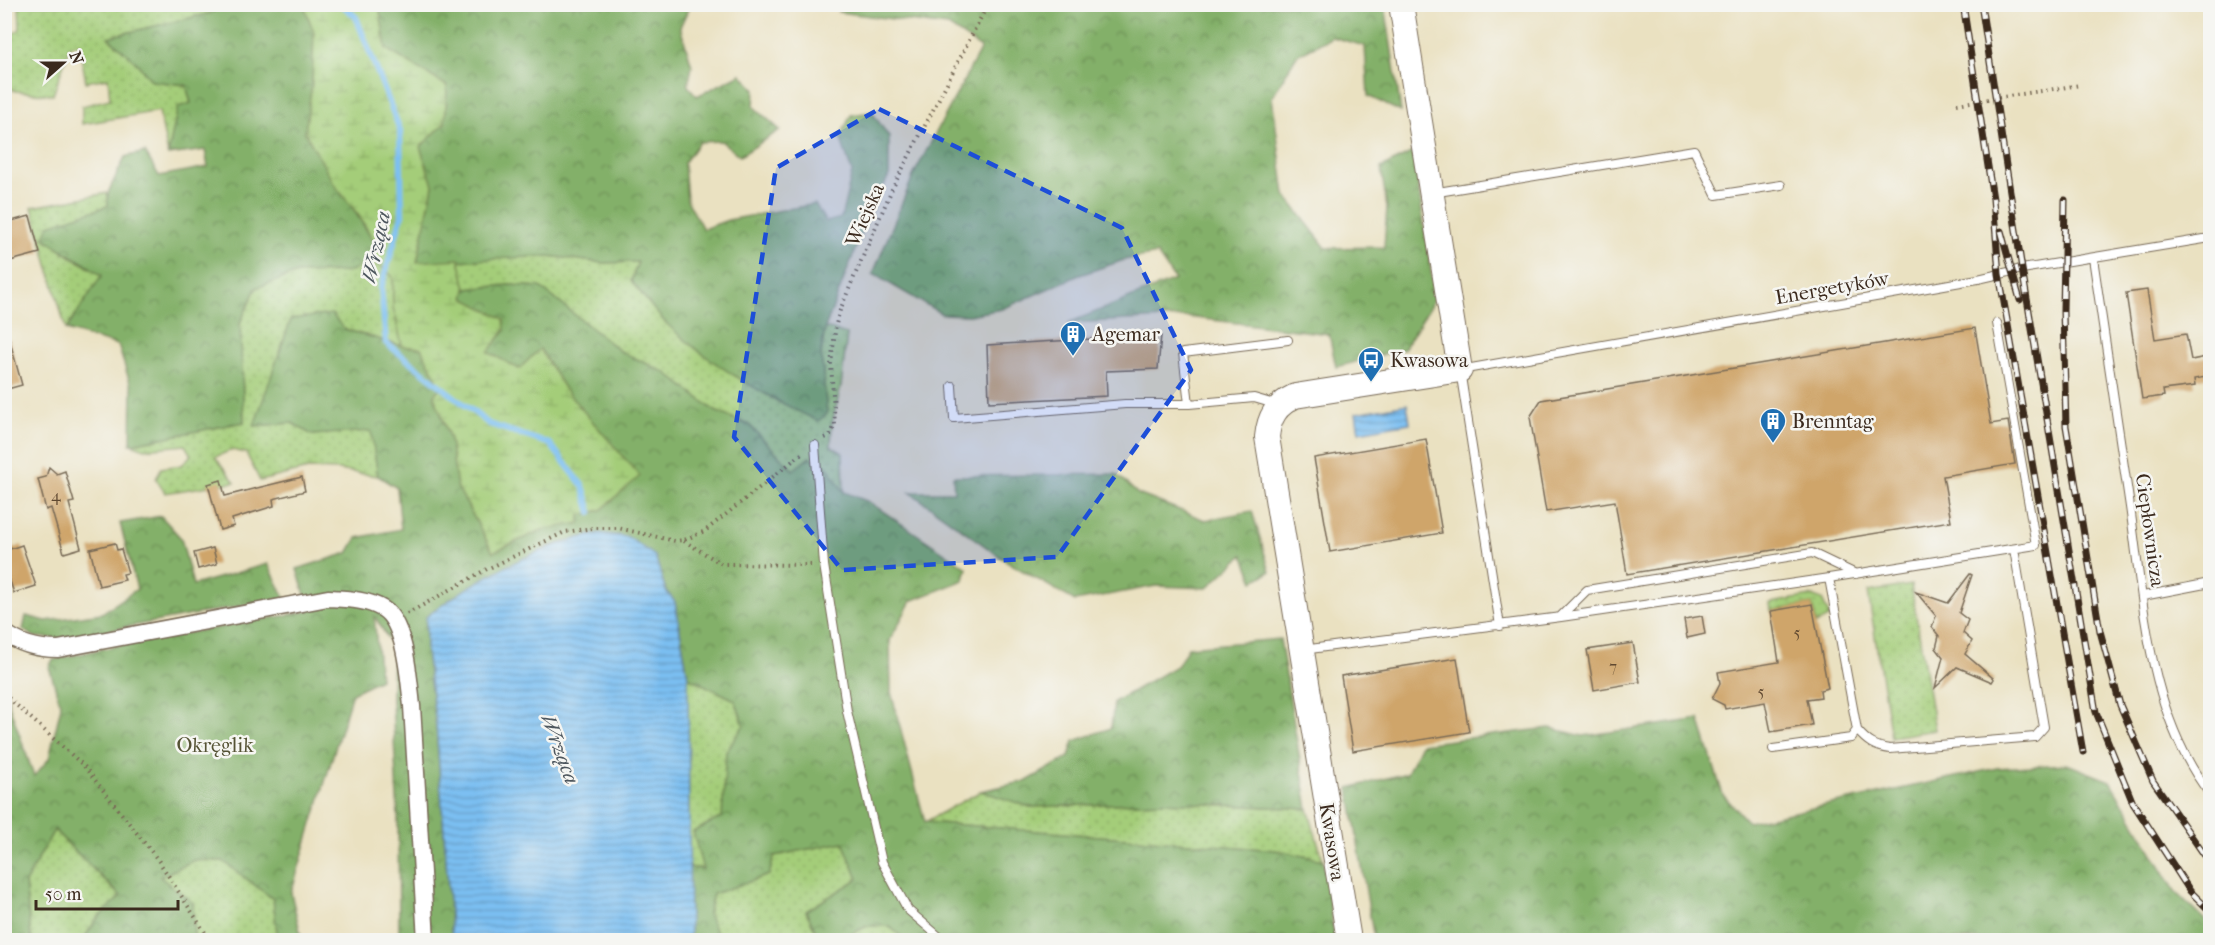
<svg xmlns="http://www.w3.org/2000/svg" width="2215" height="945" font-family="'IM FELL French Canon',serif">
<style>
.grass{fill:url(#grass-dots);stroke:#707c4c;stroke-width:1.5}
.forest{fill:url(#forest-crowns);stroke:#5f6d44;stroke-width:1.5}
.wetland{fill:url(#wetland-marsh);stroke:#707c4c;stroke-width:1.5}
.water{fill:url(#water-rules);stroke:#5b7488;stroke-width:1.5}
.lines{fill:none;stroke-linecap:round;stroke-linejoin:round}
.stream{stroke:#7bbff2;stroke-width:6}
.building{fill:#cfa56a}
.lane-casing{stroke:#786a57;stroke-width:10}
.street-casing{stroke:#786a57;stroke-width:19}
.secondary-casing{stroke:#786a57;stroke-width:26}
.path{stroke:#786a57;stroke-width:4;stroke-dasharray:1.5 4.5;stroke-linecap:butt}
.lane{stroke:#fff;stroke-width:8}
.street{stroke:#fff;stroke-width:16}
.secondary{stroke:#fff;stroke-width:24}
.rail-casing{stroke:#3b2a1e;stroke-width:7}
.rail{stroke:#f6f6f2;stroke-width:4.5;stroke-dasharray:14;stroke-linecap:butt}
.marked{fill:#1d4ed8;fill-opacity:0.2;stroke:#1d4ed8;stroke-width:4.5;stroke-dasharray:12 8;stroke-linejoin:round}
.labels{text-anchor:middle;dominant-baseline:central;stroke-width:5;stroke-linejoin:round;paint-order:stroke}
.number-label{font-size:16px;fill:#604931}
.street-label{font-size:20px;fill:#3b2a1e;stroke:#f6f6f2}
.poi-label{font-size:20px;fill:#3b2a1e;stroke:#f6f6f2;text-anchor:start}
.park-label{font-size:20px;fill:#555335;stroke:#f6f6f2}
.water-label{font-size:21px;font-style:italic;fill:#4e575e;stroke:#f6f6f2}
</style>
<defs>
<pattern id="grass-dots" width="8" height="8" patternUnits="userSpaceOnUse" patternTransform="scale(1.5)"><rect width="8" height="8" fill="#a4cd79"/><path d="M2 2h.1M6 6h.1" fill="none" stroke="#8eb068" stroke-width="1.8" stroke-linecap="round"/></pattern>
<pattern id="forest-crowns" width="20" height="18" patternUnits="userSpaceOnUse" patternTransform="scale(1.5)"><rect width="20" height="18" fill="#83b069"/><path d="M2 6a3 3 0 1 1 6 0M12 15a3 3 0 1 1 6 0" fill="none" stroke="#6c8f56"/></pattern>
<pattern id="wetland-marsh" width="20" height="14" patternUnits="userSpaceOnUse" patternTransform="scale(1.5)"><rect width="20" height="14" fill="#a4cd79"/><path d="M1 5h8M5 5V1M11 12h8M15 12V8" fill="none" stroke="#8eb068"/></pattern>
<pattern id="water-rules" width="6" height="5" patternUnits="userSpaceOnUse" patternTransform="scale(1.5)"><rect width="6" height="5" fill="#7bbff2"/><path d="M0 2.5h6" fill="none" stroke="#669bc3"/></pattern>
</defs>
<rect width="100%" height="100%" fill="#f6f6f2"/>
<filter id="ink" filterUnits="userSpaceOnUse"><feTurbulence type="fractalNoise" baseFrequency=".0167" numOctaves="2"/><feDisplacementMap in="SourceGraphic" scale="12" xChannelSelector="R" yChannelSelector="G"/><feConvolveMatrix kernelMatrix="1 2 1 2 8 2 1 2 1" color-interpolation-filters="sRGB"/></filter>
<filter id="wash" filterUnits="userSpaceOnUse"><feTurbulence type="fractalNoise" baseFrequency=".008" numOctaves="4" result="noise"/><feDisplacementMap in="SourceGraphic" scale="24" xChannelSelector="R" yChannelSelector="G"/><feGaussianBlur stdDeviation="1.35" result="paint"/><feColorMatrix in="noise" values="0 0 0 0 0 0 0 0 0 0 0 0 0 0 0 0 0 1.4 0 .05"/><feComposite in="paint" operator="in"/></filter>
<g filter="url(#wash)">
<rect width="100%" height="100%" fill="#eae1c1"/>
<path class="grass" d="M 19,5 L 223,5 L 211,13 L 109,38 L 135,61 L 152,81 L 186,85 L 191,104 L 178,107 L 168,155 L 159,111 L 82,124 L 82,106 L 110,99 L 108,78 L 86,82 L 79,44 L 70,46 L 53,95 L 16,91 L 5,86 L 5,39 L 20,29 Z
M 108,193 L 108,206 L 50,225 L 44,238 L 70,256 L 102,275 L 66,330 L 32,207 Z
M 549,256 L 603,263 L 638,262 L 631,281 L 665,322 L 700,352 L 780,403 L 827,414 L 821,356 L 825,328 L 847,334 L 841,386 L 832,424 L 831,446 L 843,453 L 844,492 L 827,467 L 793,470 L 749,425 L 715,411 L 666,373 L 620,351 L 540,287 L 509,285 L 466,289 L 459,259 Z
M 373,262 L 386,270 L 393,277 L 393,307 L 402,346 L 344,329 L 254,426 L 292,423 L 312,435 L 371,430 L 378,476 L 338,470 L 308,469 L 260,481 L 246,453 L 232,450 L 215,457 L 235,482 L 165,493 L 156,479 L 161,468 L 182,465 L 191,455 L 185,445 L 145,449 L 131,444 L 244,422 L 240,323 L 256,288 L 297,273 L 347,272 Z
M 1911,585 L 1935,730 L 1891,737 L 1868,592 Z
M 1811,596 L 1822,600 L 1830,617 L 1816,624 L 1812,604 L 1771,611 L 1770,603 Z
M 688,677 L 735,700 L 744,726 L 726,752 L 723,817 L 703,870 L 689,867 Z
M 981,791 L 1030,807 L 1163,802 L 1308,809 L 1323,860 L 1275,850 L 925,822 Z
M 54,830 L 121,897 L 96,920 L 83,940 L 35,940 L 31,938 L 25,883 Z
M 843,842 L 858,879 L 806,911 L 820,940 L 715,940 L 716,932 L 708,914 L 713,894 L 769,875 L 774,856 Z
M 194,860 L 223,861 L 273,899 L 278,940 L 194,940 L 193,903 L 160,877 Z
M 867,926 L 889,926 L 905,940 L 839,940 Z"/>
<path class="forest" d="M 843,4 L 1385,5 L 1401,112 L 1368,96 L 1365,46 L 1332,37 L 1297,55 L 1272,97 L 1285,195 L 1326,248 L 1384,247 L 1387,208 L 1381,168 L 1413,152 L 1435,298 L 1404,349 L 1336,367 L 1329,334 L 1187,317 L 1068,323 L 1175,280 L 1157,254 L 1124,260 L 1077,276 L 1002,309 L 969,315 L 942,314 L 873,274 L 913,176 L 981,48 L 948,26 L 838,12 Z
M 223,5 L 304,5 L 314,33 L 312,84 L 305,132 L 374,242 L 373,262 L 347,272 L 297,273 L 256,288 L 240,323 L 244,422 L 131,444 L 132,389 L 118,345 L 66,330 L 102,275 L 44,238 L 49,225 L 108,206 L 108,193 L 125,157 L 145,152 L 159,176 L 208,167 L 205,150 L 168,155 L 178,107 L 191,103 L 186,85 L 152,81 L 135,61 L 108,37 L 211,13 Z
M 379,5 L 690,5 L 680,27 L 692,66 L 688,86 L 697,96 L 741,74 L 755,89 L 754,107 L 780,130 L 740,156 L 721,141 L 699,142 L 684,163 L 687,200 L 703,229 L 728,220 L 815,204 L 826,222 L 841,218 L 852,172 L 840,137 L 851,115 L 872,112 L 889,137 L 889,175 L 864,227 L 825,328 L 821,352 L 827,414 L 818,421 C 765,396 710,365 667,324 C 654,311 643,295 631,281 L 638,262 L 603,263 L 549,256 L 417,263 L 433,185 L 420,147 L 445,123 L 447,86 L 386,49 Z
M 509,285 L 540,287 L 620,351 L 666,373 L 715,411 L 749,425 L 793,470 L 810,457 L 827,467 L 844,492 L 869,502 L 967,568 L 964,580 L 911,601 L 890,640 L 891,692 L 925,822 L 1275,850 L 1323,860 L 1335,940 L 905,940 L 889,926 L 867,926 L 839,940 L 820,940 L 806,911 L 858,879 L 843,842 L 774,856 L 769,875 L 713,894 L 708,914 L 716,932 L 715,940 L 690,940 L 689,867 L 703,869 L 693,832 L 722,817 L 726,752 L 744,725 L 735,700 L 688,677 L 675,602 L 666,591 L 655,556 L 600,533 L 551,546 L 450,599 L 426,617 L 426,651 L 436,725 L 452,940 L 399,940 L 398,817 L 392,700 L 393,647 L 374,615 L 380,679 L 352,693 L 291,893 L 302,940 L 278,940 L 273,899 L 223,861 L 194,860 L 160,877 L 193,903 L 194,940 L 83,940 L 96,920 L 121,896 L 54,830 L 25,883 L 31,938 L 35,940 L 5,940 L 4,671 L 9,705 L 34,776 L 49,759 L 61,706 L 49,667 L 53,660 L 121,645 L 310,611 L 297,569 L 348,553 L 357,538 L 401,529 L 397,488 L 378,476 L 371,431 L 312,435 L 292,423 L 254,426 L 291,319 L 332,314 L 344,329 L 402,346 L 421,348 L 441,387 L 434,395 L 450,439 L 457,486 L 493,552 L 542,530 L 579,523 L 580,515 L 601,510 L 639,476 L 565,390 L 540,349 L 519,369 L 487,352 L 505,331 L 464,298 L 466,289 Z
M 1116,474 L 1138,494 L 1205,520 L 1252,511 L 1270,572 L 1254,581 L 1243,555 L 1207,588 L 1156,586 L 1075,601 L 1006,561 L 910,492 L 954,492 L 953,476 Z
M 161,516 L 181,538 L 193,585 L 268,564 L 285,598 L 104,631 L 72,639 L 35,637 L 23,630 L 26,616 L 46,621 L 102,613 L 137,589 L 120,523 Z
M 1280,639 L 1308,809 L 1163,802 L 1030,807 L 981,791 L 1027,781 L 1069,757 L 1074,741 L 1111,728 L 1114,702 L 1178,665 L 1188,647 Z
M 1699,719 L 1723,795 L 1748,822 L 1997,768 L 2067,764 L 2110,781 L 2175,891 L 2210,925 L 2210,940 L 1374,940 L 1349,788 L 1407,773 L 1421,744 L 1550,728 L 1583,736 Z"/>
<path class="wetland" d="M 304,5 L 379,5 L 386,49 L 447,86 L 445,123 L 420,147 L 433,185 L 417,262 L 459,259 L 466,289 L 464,298 L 504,319 L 505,330 L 488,352 L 519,369 L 540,349 L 565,390 L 640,476 L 601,510 L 580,515 L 580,523 L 542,530 L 493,552 L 457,486 L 450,439 L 434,395 L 441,387 L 421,348 L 402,346 L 393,307 L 393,277 L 386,270 L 373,262 L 374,241 L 359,216 L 334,184 L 305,132 L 312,84 L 314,33 Z"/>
<path class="water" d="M 1407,404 L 1410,423 L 1359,432 L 1356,413 Z
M 600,533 L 628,537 L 655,556 L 666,591 L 675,602 L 688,677 L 690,940 L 452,940 L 436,725 L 426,651 L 426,617 C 476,578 538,546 600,533 Z"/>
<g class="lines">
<path class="stream" d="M 341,4 L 356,17 L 400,130 L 402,215 L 381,288 L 386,343 L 489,424 L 550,444 L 583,486 L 591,512"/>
</g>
<g id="blocks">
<path class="building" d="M 30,216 L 40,253 L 10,261 L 4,240 L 4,223 Z
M 2147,290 L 2155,339 L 2186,334 L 2191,360 L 2211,356 L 2211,376 L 2194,379 L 2195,386 L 2163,390 L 2164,396 L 2142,399 L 2126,293 Z
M 1975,328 L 1991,424 L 2008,421 L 2015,464 L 1943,476 L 1951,521 L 1627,574 L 1615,501 L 1546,512 L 1530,417 L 1541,400 Z
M 1161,335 L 1158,369 L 1106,371 L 1107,396 L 989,402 L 987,345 Z
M 9,338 L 22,385 L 4,390 L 4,339 Z
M 1426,439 L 1442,533 L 1330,552 L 1314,458 Z
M 49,467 L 57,474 L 65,471 L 74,502 L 69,503 L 81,548 L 64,553 L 51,508 L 46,510 L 38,479 L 46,477 Z
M 302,477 L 305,491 L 273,499 L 274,506 L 232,519 L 234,526 L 220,530 L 208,484 L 221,480 L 225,496 Z
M 115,543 L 117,550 L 121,549 L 128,573 L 123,574 L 125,580 L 99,586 L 90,549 Z
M 22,545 L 36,586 L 14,593 L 4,563 L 4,551 Z
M 213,548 L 217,564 L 198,569 L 194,553 Z
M 1970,574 L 1972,575 L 1959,613 L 1968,620 L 1963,633 L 1972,641 L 1965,654 L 1994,679 L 1992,682 L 1957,667 L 1935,688 L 1943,657 L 1936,648 L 1939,636 L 1932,627 L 1936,616 L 1916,592 L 1948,603 Z
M 1812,604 L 1828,688 L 1820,690 L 1821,697 L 1807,699 L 1812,725 L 1771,732 L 1765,702 L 1725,709 L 1724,705 L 1712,699 L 1720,683 L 1718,672 L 1779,662 L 1771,611 Z
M 1702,616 L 1705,634 L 1687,638 L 1684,619 Z
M 1633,643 L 1640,682 L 1594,690 L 1587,650 Z
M 1457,658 L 1469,732 L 1353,751 L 1341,676 Z"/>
</g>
</g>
<g filter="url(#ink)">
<use href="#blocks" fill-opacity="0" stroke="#786a57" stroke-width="1.5"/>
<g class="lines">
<g class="lane-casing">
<path id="lane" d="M 1432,193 L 1694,150 L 1716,195 L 1781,185
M 2093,258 C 2105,341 2118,424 2130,507 C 2144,604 2148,714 2210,794
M 952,386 L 954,418 L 1125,404 L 1189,404 L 1254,398 L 1278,405
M 1189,404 L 1183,353 L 1288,340
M 815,445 L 824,565 L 847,711 L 882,862 L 908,910 L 943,940
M 1829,578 L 1857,730 C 1867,742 1875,747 1890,749 L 2035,737 L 2044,727 L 2014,549
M 2143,596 L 2210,583
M 1561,616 L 1587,590 L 1812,553 L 1856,574
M 1500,626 L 1460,370 L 1978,279 L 2022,269 L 2210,238
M 1302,650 L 1561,617 L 1829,578 L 2036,545 L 1997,323
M 1773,749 L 1851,738 L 1857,730"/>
</g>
<g class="street-casing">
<path id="street" d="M 4,632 C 20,645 38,649 58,649 L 328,598 C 346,599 367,599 383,609 C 406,623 409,681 412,706 L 426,940"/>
</g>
<g class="secondary-casing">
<path id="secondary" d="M 1349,940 L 1267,437 C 1269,417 1276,405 1295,396 L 1460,370 L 1401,4"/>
</g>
<path class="path" d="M 1957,104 L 2080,85
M 825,438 L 830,436 L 835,425 L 831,364 L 836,324 L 840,310 L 892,189 L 988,4
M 684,541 L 722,564 L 811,565
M 407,614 L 487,569 L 565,532 L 593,528 L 618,528 L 675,541 L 684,540 L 705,531 L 804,452
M 4,694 L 84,766 L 158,860 L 210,940"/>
<use href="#lane" class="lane"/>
<use href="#street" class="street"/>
<use href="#secondary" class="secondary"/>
<g class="rail-casing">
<path id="rail" d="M 1963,4 L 1993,199 L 1999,274 L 2083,752
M 1981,4 L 2022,269 L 2096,712 L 2133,803 L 2190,891 L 2210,911
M 2065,200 L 2063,311 L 2066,426 L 2100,631 L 2120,705 L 2153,781 L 2210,863
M 2001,231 L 2020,300"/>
</g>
<use href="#rail" class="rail"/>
</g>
</g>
<path class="marked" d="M 879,109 L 1122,228 L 1191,370 L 1057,557 L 842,570 L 734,437 L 776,168 Z"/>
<defs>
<g id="building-pin" transform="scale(1.35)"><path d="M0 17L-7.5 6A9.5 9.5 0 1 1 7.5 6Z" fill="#1f6fb2" stroke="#f6f6f2"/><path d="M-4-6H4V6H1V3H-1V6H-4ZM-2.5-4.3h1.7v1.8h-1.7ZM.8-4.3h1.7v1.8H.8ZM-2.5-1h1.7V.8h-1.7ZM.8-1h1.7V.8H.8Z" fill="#fff"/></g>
<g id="bus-pin" transform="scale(1.35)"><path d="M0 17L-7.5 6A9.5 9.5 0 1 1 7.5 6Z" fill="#1f6fb2" stroke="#f6f6f2"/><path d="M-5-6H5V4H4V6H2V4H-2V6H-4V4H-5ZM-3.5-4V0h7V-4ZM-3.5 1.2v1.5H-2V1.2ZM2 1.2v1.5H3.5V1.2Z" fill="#fff"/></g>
</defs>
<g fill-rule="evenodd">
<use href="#building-pin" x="1073" y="334"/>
<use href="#bus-pin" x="1371" y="360"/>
<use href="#building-pin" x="1773" y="421"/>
</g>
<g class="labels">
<g class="number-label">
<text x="56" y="495">4</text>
<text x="1797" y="632">5</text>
<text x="1613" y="666">7</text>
<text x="1761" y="691">5</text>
</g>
<g class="street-label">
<text transform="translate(865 215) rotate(-66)">Wiejska</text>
<text transform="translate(1832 288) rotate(-10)">Energetyków</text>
<text transform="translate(2150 530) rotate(82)">Ciepłownicza</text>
<text transform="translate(1332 842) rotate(81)">Kwasowa</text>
</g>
<g class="poi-label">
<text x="1092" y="334">Agemar</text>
<text x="1390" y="360">Kwasowa</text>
<text x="1792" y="421">Brenntag</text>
</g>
<g class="park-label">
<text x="215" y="745">Okręglik</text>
</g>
<g class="water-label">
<text transform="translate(376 247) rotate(-78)">Wrząca</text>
<text transform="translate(560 749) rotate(69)">Wrząca</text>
</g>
</g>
<rect width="2215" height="945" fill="none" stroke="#f6f6f2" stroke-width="24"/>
<g transform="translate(63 63) rotate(69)" stroke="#f6f6f2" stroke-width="4.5" paint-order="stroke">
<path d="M0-4.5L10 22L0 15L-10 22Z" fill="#3b2a1e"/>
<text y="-9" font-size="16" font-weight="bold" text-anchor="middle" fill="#3b2a1e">N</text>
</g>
<path d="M36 900v9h142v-9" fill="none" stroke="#3b2a1e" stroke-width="3"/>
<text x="45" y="900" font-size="18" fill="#3b2a1e" stroke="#f6f6f2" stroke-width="4.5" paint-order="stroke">50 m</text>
</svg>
